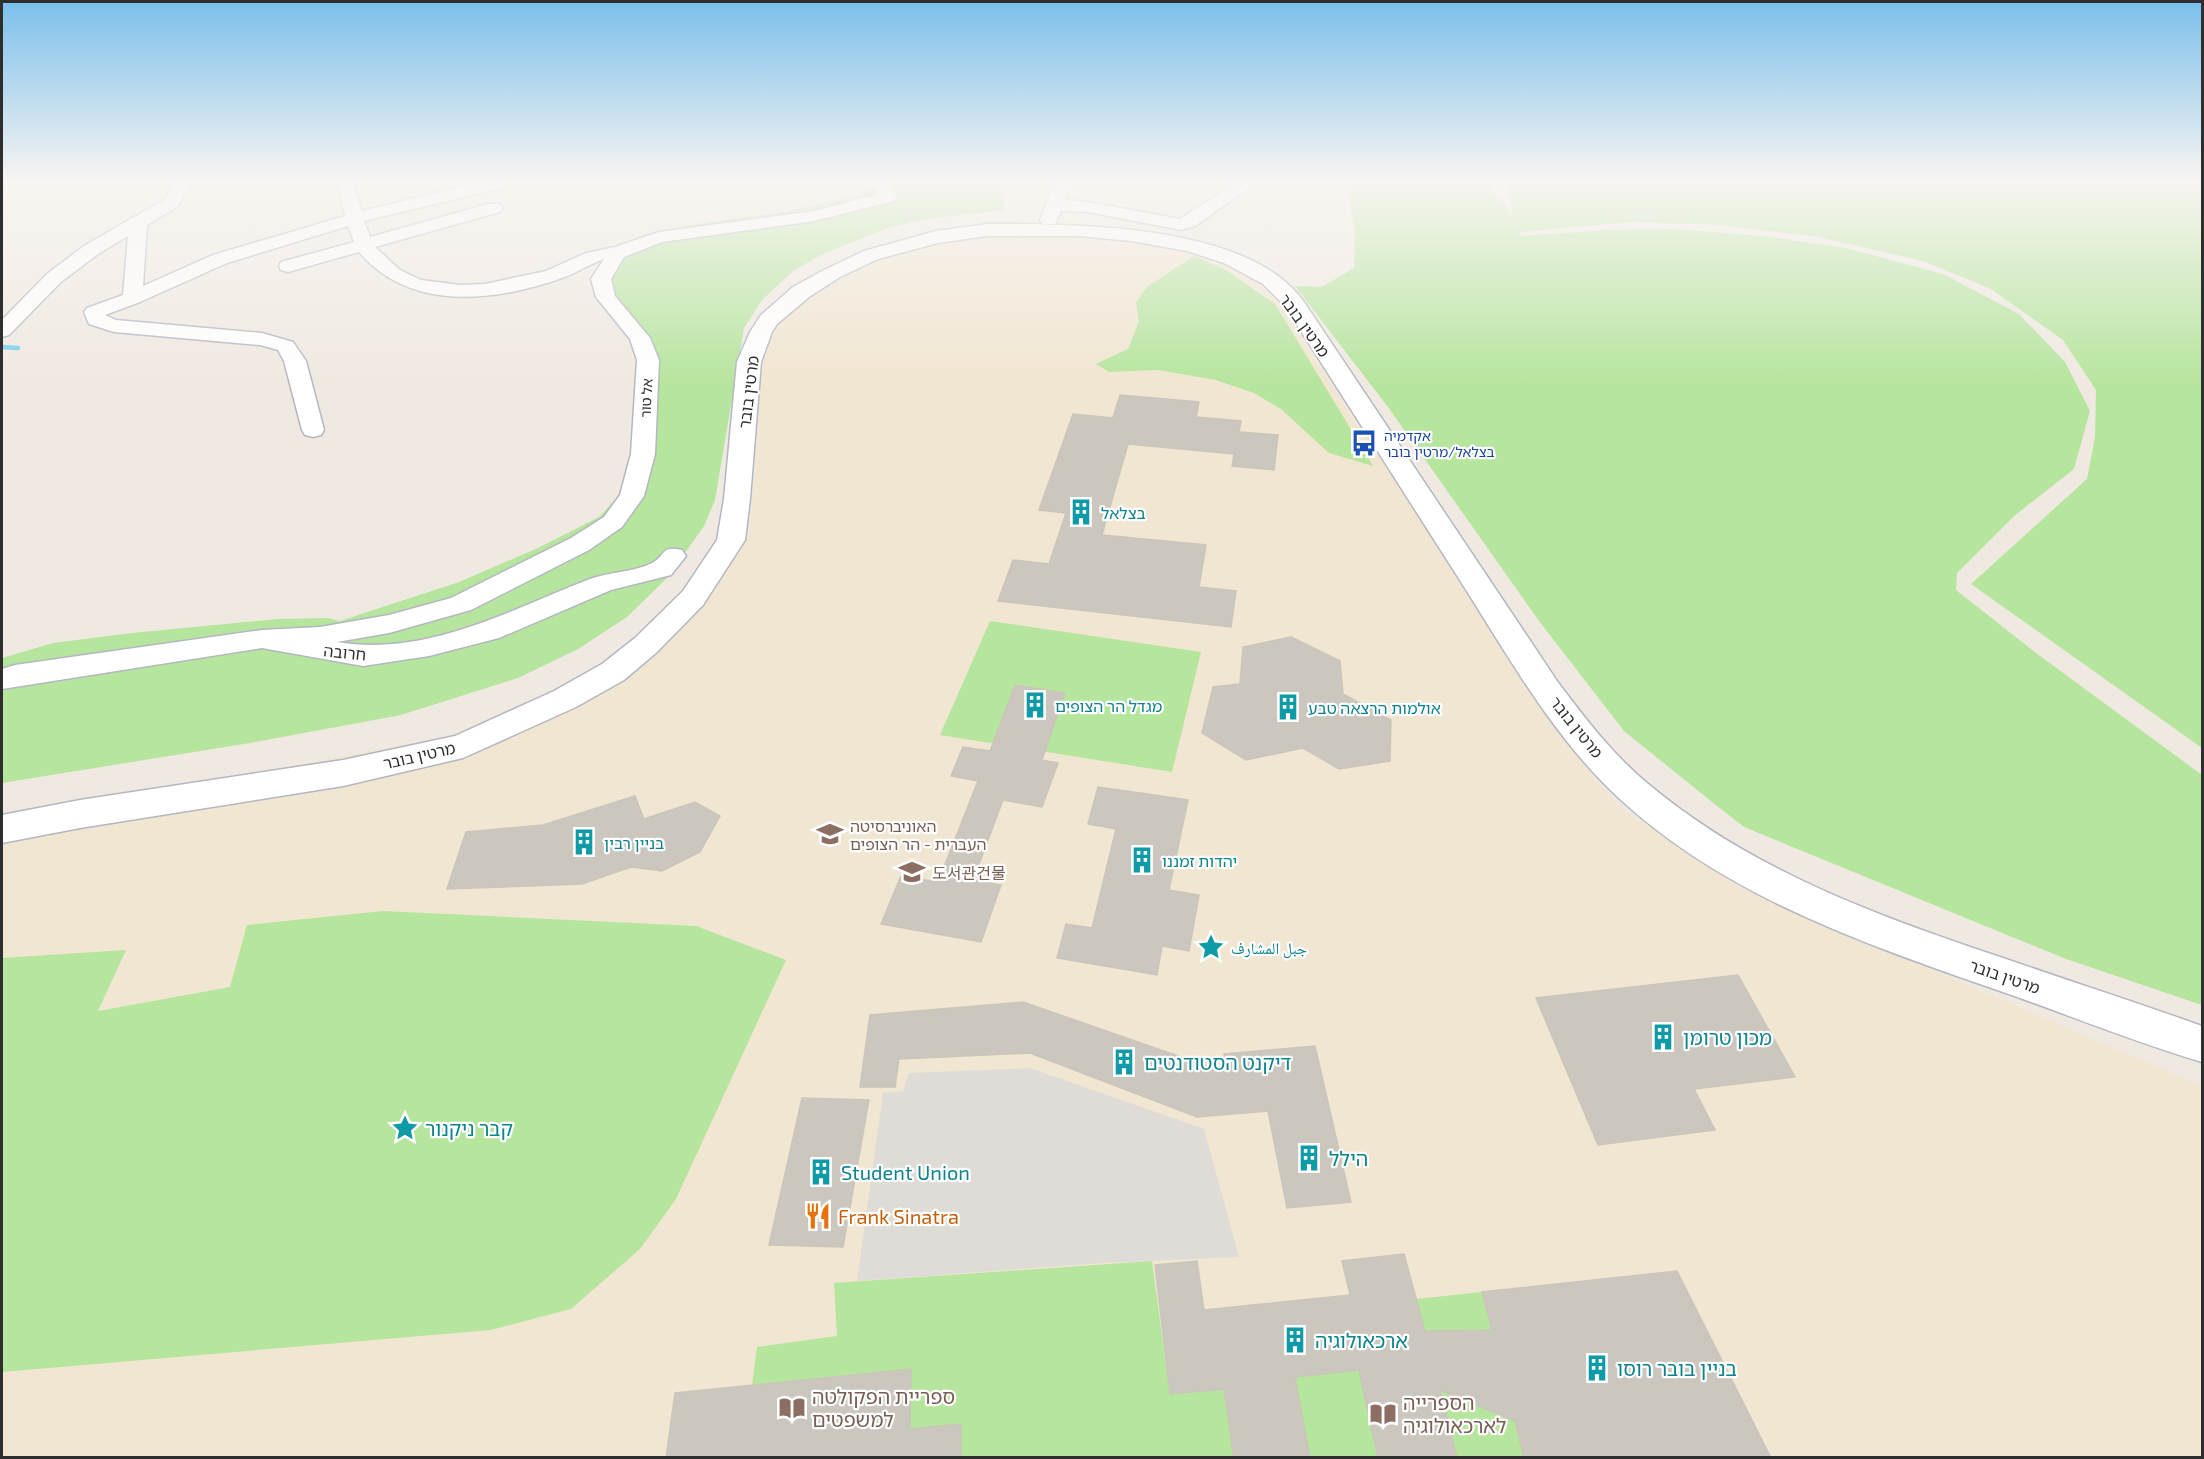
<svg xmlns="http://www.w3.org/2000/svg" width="2204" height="1459" font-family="'Exo 2','Noto Naskh Arabic','Noto Sans KR','Noto Sans Hebrew',sans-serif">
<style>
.education{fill:#f0e6d1}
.green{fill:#b6e59e}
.plaza{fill:#dfdcd8}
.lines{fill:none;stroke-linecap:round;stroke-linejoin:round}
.stream{stroke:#75cff0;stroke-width:4.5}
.building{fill:#cbc7bf;stroke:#cbc5ba;stroke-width:1.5}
.street-casing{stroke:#b4b7c1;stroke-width:3}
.secondary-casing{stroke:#b4b7c1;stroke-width:3}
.street{fill:#fff;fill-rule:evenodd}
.secondary{fill:#fff;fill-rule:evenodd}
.labels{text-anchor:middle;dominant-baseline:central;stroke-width:4.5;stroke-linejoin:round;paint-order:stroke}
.far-street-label{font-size:14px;fill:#2e2e2e;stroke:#fff}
.far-transit-label{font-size:14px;fill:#164399;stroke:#fff;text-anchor:start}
.street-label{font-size:16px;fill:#2e2e2e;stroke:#fff}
.culture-label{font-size:16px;fill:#0d838f;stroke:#fff;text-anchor:start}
.education-label{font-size:16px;fill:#785e54;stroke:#fff;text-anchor:start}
.near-culture-label{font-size:20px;fill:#0d838f;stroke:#fff;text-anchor:start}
.near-food-label{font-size:20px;fill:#c56008;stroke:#fff;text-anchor:start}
.near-education-label{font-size:20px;fill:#785e54;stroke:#fff;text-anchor:start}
</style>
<rect width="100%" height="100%" fill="#efe9e1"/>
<path class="education" d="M 1073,233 L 1162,245 L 1214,257 L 1261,283 L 1279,302 L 1348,411 L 1586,768 L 1619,807 L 1737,886 L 2202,1086 L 2202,1457 L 2,1458 L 2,819 L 447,737 L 593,673 L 726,568 L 750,530 L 762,369 L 769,343 L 783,319 L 806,297 L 867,262 L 897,251 L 971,236 Z"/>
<path class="green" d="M 892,179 L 1006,179 L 1004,210 L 919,220 L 888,228 L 823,254 L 793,271 L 762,300 L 744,328 L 715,500 L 704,526 L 668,577 L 627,617 L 578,649 L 518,678 L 401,715 L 250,743 L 2,783 L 2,658 L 53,643 L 132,633 L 278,619 L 328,618 L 340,621 L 459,582 L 538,548 L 599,517 L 624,490 L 640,446 L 645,336 L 607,284 L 619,247 L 642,235 L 697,224 L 783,212 L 849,197 Z
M 1345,179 L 1491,179 L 1490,190 L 1506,205 L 1513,220 L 1507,179 L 2202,179 L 2202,748 L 1971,584 L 2087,479 L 2095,437 L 2096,390 L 2063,340 L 1991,289 L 1923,261 L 1818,237 L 1720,225 L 1631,222 L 1519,232 L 1521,236 L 1610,230 L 1672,229 L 1762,236 L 1846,248 L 1943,274 L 2019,314 L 2065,362 L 2090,411 L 2074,469 L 2014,516 L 1957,573 L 1956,590 L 2036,653 L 2202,775 L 2202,1005 L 2066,959 L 1744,827 L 1717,806 L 1624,731 L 1539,621 L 1388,407 L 1295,286 L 1322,287 L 1354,268 L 1355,231 Z
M 1194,256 L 1226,270 L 1275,304 L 1373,466 L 1329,453 L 1281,409 L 1254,393 L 1216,380 L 1158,370 L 1109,372 L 1096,364 L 1128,349 L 1139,321 L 1136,302 L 1147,287 Z
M 990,621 L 1201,652 L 1172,772 L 940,735 Z
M 383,911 L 696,926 L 786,960 L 676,1199 L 640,1249 L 571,1309 L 491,1330 L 2,1372 L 2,958 L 126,950 L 98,1011 L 230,987 L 247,925 Z
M 1152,1261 L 1170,1394 L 1224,1389 L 1234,1457 L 961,1457 L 961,1424 L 910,1429 L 911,1369 L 752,1385 L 757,1347 L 837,1336 L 834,1283 Z
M 1482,1292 L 1492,1330 L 1458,1331 L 1515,1421 L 1524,1457 L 1457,1457 L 1416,1299 Z
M 1359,1370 L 1378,1457 L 1310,1457 L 1295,1377 Z"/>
<path class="plaza" d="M 1030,1068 L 1204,1129 L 1239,1257 L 1103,1263 L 857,1281 L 883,1093 L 903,1091 L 909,1073 Z"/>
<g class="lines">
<path class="stream" d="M 2,347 L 18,348"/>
</g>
<path class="building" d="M 1120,395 L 1199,402 L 1196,417 L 1241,421 L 1239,432 L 1278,435 L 1274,470 L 1232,466 L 1234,454 L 1128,444 L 1102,535 L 1206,545 L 1199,587 L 1236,591 L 1231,627 L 998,601 L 1013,560 L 1049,564 L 1066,513 L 1039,510 L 1073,414 L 1113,418 Z
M 1291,637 L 1340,661 L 1343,694 L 1391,720 L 1390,761 L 1339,769 L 1303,748 L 1246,760 L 1202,733 L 1213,687 L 1240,684 L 1243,647 Z
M 1015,685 L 1065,693 L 1042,760 L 1058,763 L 1042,807 L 1003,800 L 973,880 L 1001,885 L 981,942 L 881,924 L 901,876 L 938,882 L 978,781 L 951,776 L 963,747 L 990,751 Z
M 1098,787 L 1188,800 L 1169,890 L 1199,895 L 1189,951 L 1162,946 L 1157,975 L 1057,958 L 1066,924 L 1092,928 L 1116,829 L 1088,824 Z
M 635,796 L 644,819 L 695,802 L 720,816 L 700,852 L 662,871 L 631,867 L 582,884 L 447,889 L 466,832 L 543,825 Z
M 1738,975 L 1795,1077 L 1694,1089 L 1715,1130 L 1598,1145 L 1536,998 Z
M 1023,1002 L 1227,1073 L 1224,1054 L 1315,1046 L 1351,1202 L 1287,1208 L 1268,1111 L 1197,1117 L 1030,1053 L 899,1059 L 895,1087 L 860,1087 L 870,1015 Z
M 802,1098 L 869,1100 L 843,1247 L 769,1245 Z
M 1404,1254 L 1425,1331 L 1492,1330 L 1482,1292 L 1677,1271 L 1771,1458 L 1524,1458 L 1515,1421 L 1440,1390 L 1457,1458 L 1378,1458 L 1359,1370 L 1295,1377 L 1310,1458 L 1234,1458 L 1224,1389 L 1170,1394 L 1155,1265 L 1197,1261 L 1204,1310 L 1350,1295 L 1342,1261 Z
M 911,1369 L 910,1429 L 961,1424 L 961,1458 L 666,1458 L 675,1393 Z"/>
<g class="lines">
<g class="street-casing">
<path id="street" d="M 178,179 L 195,179 L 177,207 L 147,225 L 143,286 L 213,255 L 345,216 L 336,179 L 352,179 L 362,211 L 493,179 L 524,179 L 522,183 L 364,221 L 370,237 L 488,204 L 500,204 L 503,208 L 500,212 L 375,247 L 400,270 L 421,280 L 460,285 L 485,284 L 546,271 L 586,253 L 615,247 L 659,232 L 814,211 L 878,194 L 876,190 L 861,179 C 882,179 886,177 897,197 L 894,201 L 814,221 L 662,242 L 624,257 L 611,279 L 615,296 L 650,338 L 659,360 L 655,454 L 644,496 L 622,527 L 589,550 L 471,610 L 389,633 L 337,642 C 426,657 510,610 590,579 C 609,572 635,572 652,563 C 666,556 660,545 682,550 L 686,556 L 671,575 L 611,590 L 499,638 L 429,656 L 363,666 L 262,648 L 2,689 L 2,669 L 15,665 L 262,630 L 320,627 L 389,615 L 451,598 L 571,538 L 604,517 L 620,495 L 631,454 L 637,360 L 630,339 L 596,297 L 591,279 L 604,259 C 589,264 577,273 562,278 C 494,302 410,312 359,252 L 288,272 L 281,270 L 279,266 L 281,262 L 354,242 L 348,226 L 227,263 L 140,302 L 105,315 L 116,320 L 262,333 L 293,342 L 306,361 L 324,430 L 321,435 L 313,437 L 305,435 L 302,430 L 284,361 L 278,350 L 260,345 L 114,332 L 89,324 L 84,312 L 87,308 L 123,295 L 128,236 L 98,254 L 61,282 L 9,335 L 2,337 L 2,320 L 47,274 L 84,246 L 165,199 Z
M 1062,179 L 1081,179 L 1068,191 L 1065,200 L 1088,202 L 1180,219 L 1242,179 L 1262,179 L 1195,226 L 1181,230 L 1088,212 L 1061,211 L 1055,224 L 1043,224 L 1040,220 L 1052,189 Z"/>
</g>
<g class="secondary-casing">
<path id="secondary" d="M 987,224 C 1073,224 1249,223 1304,302 L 1557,681 C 1584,717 1612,754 1647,783 C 1749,869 1874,915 2000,957 C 2067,980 2135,1002 2202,1026 L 2202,1062 C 2141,1044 2081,1020 2020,998 C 1880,949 1732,902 1621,800 C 1552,737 1506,652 1456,574 C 1399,485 1342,395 1285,306 L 1263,284 L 1224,263 L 1187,251 L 1132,241 L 1078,236 L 987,236 L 938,243 L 878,259 L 840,277 L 809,297 L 777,324 L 772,332 L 761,362 L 750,499 L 745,540 L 703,605 L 657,652 L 624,680 L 576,707 L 463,758 L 343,786 L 80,828 L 2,843 L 2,815 L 80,800 L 343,760 L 455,736 L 554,691 L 602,664 L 635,638 L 683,591 L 717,540 L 724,499 L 737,362 L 750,332 L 761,315 L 793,287 L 826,269 L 864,251 L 936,231 Z"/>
</g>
<use href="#street" class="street"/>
<use href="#secondary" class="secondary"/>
</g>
<linearGradient id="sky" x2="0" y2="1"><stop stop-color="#7abfeb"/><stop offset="0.47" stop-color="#f8f5f2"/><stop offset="1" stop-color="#f8f5f2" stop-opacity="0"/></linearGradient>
<rect width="2204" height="384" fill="url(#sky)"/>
<defs>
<g id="bus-bare" transform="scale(2.07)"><path d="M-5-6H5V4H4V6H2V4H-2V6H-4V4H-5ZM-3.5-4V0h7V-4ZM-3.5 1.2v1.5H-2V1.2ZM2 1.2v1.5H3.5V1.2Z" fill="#1a4fb4" stroke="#fff" stroke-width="2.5" paint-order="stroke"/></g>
<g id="building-bare" transform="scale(2.07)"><path d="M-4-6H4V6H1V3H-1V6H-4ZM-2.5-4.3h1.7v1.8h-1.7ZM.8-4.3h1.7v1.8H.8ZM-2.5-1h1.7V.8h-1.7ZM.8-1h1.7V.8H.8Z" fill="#0f9aa8" stroke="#fff" stroke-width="2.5" paint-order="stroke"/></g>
<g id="university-bare" transform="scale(2.07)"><path d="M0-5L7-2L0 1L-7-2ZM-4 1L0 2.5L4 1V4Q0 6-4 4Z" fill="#8d6e63" stroke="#fff" stroke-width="2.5" paint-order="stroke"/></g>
<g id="school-bare" transform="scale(2.07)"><path d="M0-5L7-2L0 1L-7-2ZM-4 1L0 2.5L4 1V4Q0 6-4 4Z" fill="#8d6e63" stroke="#fff" stroke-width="2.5" paint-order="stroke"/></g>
<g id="sight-bare" transform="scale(2.07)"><path d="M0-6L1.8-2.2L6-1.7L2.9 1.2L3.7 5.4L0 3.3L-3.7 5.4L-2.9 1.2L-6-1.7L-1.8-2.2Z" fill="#0f9aa8" stroke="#fff" stroke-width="2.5" paint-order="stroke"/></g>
<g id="restaurant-bare" transform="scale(2.07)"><path d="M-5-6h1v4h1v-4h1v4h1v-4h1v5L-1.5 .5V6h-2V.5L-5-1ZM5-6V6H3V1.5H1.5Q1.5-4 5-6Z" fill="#e8710a" stroke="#fff" stroke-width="2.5" paint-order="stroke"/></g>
<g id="library-bare" transform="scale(2.07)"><path d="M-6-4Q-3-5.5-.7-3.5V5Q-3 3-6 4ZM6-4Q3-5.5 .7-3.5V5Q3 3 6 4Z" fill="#8d6e63" stroke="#fff" stroke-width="2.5" paint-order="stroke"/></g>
</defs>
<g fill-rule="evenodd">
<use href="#bus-bare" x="1364" y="443"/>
<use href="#building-bare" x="1081" y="512"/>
<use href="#building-bare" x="1035" y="705"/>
<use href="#building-bare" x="1288" y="707"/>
<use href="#university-bare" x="830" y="834"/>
<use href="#building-bare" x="584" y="842"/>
<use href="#building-bare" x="1142" y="860"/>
<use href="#school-bare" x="912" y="872"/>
<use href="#sight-bare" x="1211" y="947"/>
<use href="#building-bare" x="1663" y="1037"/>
<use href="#building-bare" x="1124" y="1062"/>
<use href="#sight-bare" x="405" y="1128"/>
<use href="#building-bare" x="1309" y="1158"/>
<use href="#building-bare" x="821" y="1172"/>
<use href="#restaurant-bare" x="818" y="1216"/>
<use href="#building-bare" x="1295" y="1340"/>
<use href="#building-bare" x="1597" y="1368"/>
<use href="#library-bare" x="792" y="1408"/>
<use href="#library-bare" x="1383" y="1414"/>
</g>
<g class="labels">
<g class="far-street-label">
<text transform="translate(646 398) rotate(-87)">אל טור</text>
</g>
<g class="far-transit-label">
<text x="1384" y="435">אקדמיה<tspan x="1384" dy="16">בצלאל/מרטין בובר</tspan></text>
</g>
<g class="street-label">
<text transform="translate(1305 325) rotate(54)">מרטין בובר</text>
<text transform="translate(748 392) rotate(-83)">מרטין בובר</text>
<text transform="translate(345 652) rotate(6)">חרובה</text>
<text transform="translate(1577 727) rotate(51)">מרטין בובר</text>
<text transform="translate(419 755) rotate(-13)">מרטין בובר</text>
<text transform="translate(2005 976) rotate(19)">מרטין בובר</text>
</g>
<g class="culture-label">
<text x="1101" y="512">בצלאל</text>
<text x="1055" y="705">מגדל הר הצופים</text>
<text x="1308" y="707">אולמות הרצאה טבע</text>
<text x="604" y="842">בניין רבין</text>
<text x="1162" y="860">יהדות זמננו</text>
<text x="1231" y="947">جبل المشارف</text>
</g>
<g class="education-label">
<text x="850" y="825">האוניברסיטה<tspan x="850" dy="18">העברית - הר הצופים</tspan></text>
<text x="932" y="872">도서관건물</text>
</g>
<g class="near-culture-label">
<text x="1683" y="1037">מכון טרומן</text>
<text x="1144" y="1062">דיקנט הסטודנטים</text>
<text x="425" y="1128">קבר ניקנור</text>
<text x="1329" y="1158">הילל</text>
<text x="841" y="1172">Student Union</text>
<text x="1315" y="1340">ארכאולוגיה</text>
<text x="1617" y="1368">בניין בובר רוסו</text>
</g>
<g class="near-food-label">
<text x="838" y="1216">Frank Sinatra</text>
</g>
<g class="near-education-label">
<text x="812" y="1396">ספריית הפקולטה<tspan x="812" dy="23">למשפטים</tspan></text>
<text x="1403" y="1402">הספרייה<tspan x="1403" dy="23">לארכאולוגיה</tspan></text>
</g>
</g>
<rect width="2204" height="1459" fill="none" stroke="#2e2e2e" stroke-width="6"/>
</svg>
